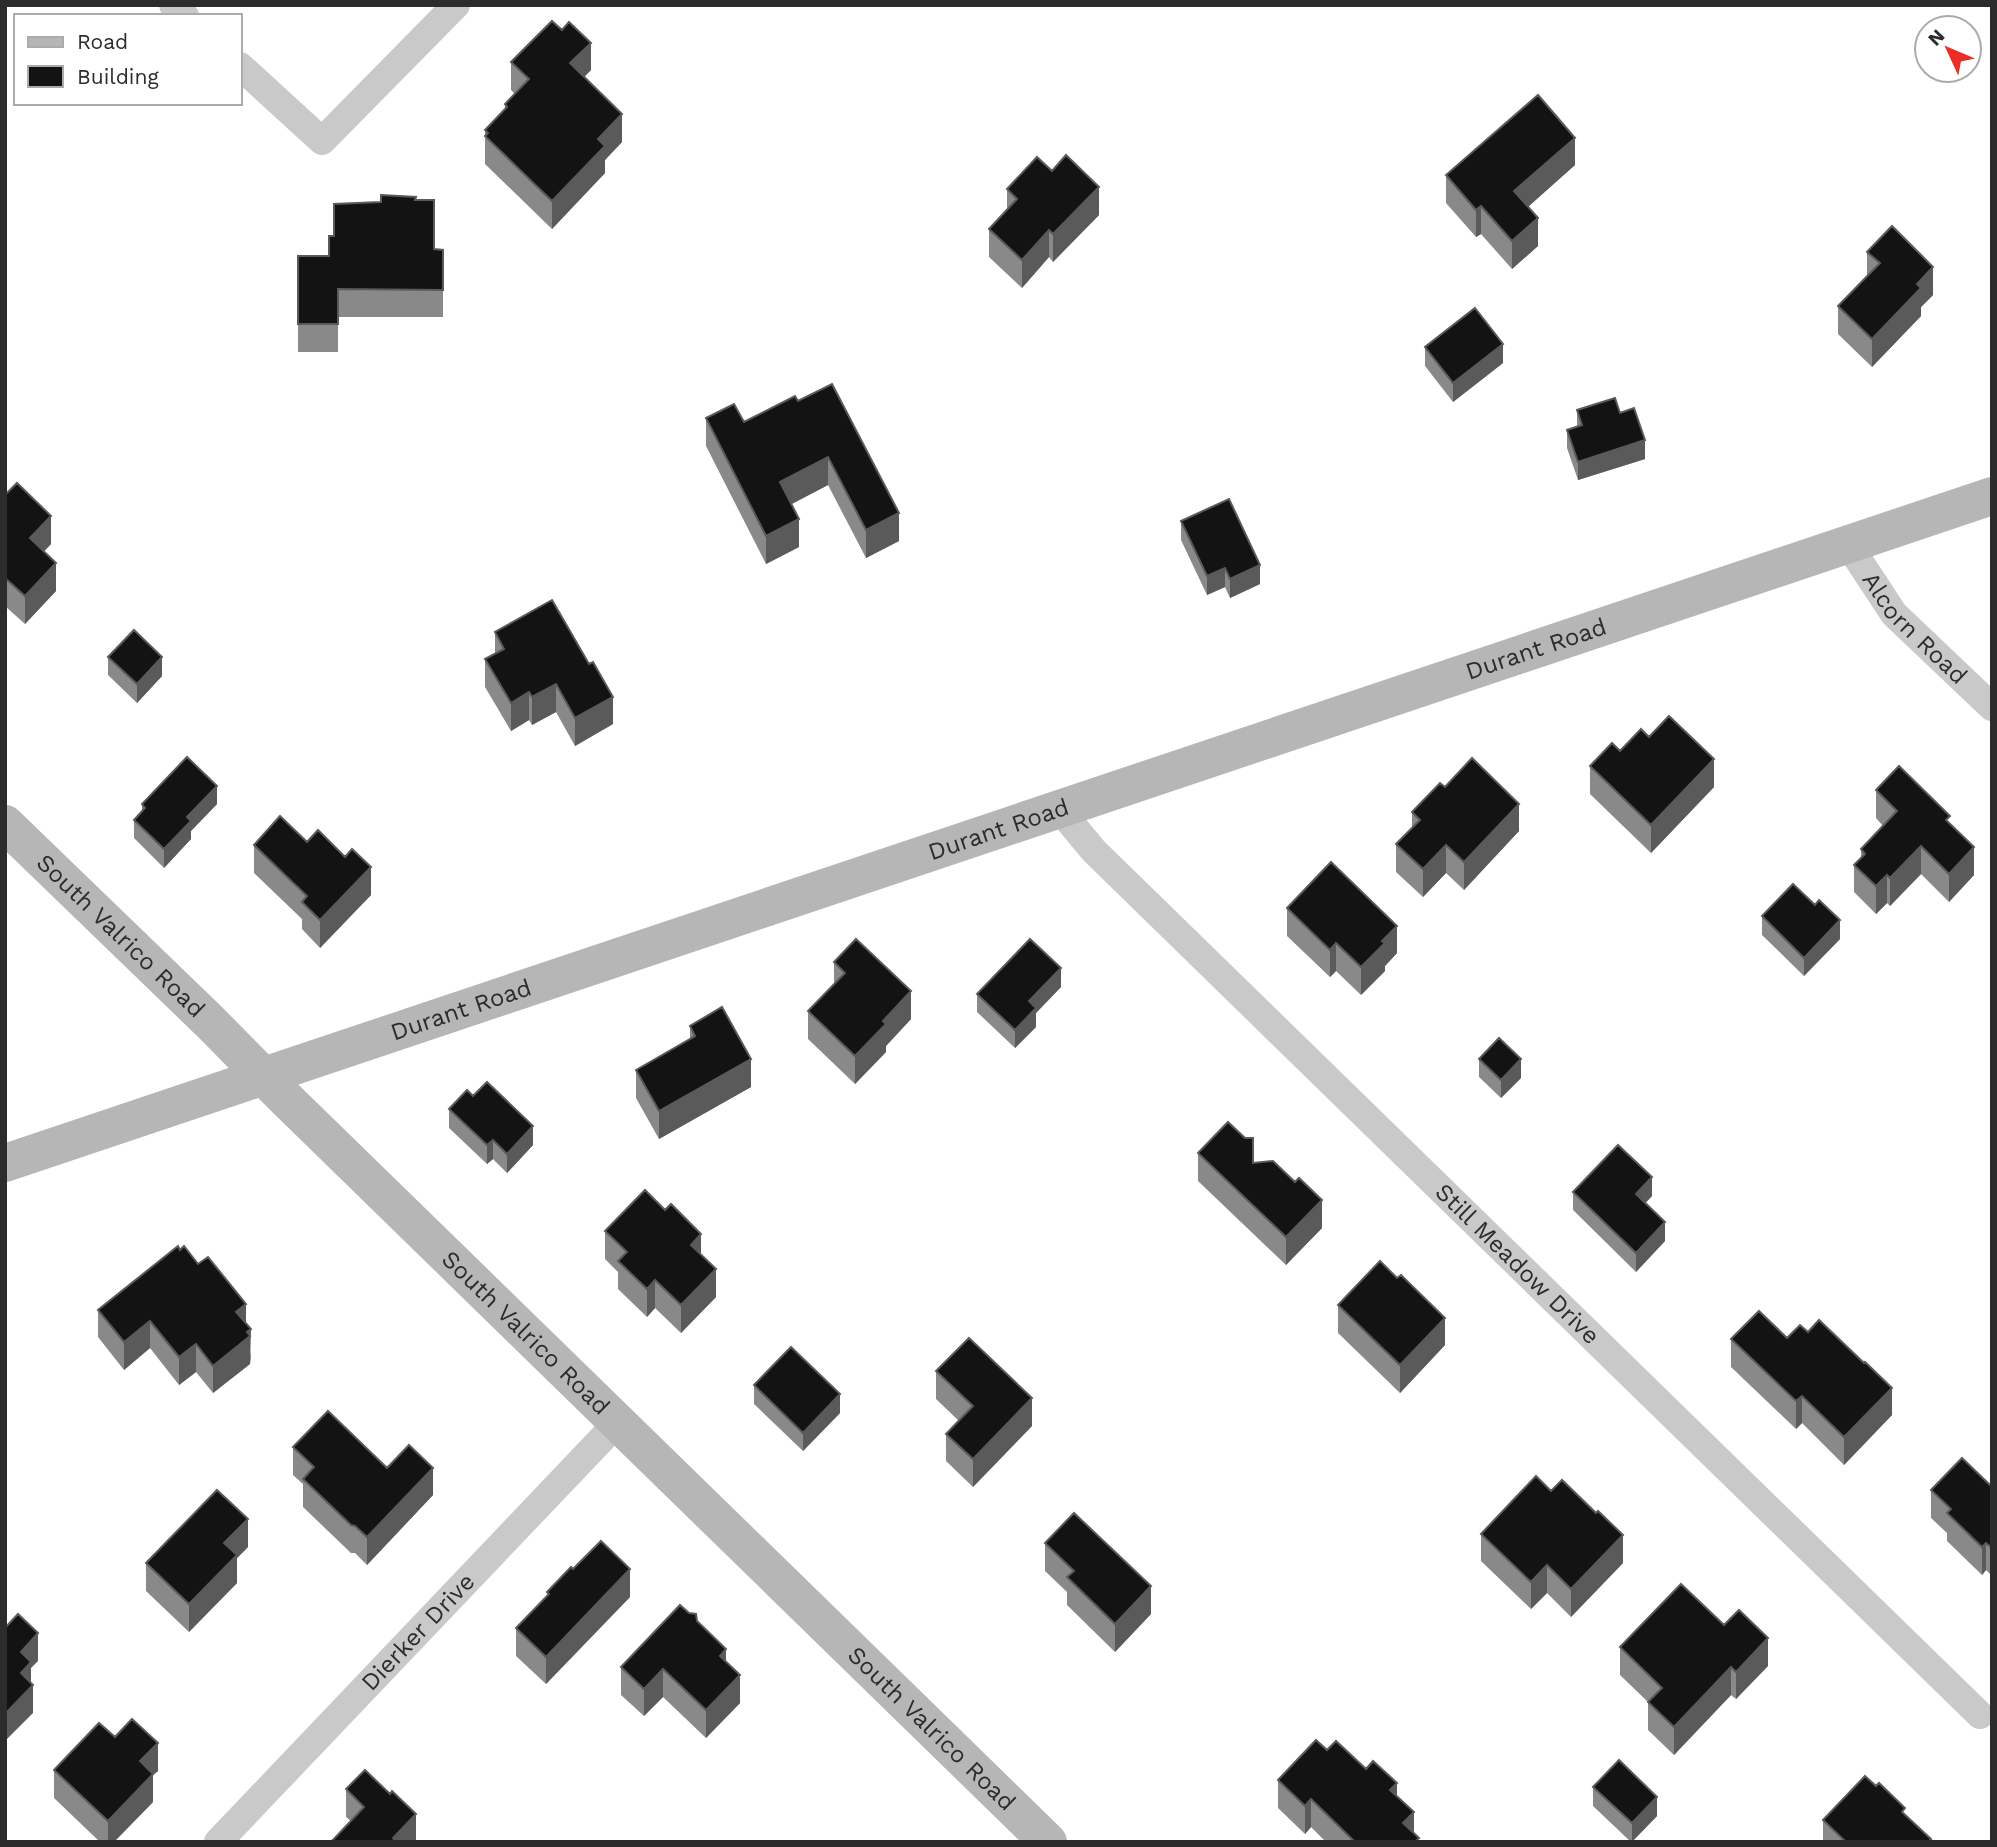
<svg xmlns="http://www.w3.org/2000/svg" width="1997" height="1847" font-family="'Work Sans',sans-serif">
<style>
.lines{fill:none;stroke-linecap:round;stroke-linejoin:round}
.street{stroke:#c9c9c9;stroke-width:28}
.secondary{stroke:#b6b6b6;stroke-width:38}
.wall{fill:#898989}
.shaded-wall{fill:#5a5a5a}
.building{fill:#131313;stroke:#5a5a5a;stroke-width:2}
.labels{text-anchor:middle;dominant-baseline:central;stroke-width:7;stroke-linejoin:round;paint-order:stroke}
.street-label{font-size:24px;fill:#2c2c2c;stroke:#fff}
</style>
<rect width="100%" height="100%" fill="#fff"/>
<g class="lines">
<g class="street">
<path d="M 173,5 L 185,16"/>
<path d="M 240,66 L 322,141 L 456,5"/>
<path id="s1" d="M 1848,544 L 1894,614 L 1992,707"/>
<path id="s2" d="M 1059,809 L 1094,851 L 1980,1715"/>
<path id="s3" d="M 218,1842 L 618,1422"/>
</g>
<g class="secondary">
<path id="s4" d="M 5,824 L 210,1022 L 286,1099 L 1048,1842"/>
<path id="s5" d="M 5,1163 L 1992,496"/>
</g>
</g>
<path class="wall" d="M 511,62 L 591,70 L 584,77 L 622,142 L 605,160 L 605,173 L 552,229 L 485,164 L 485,130 L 505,109 L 505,104 L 515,94 L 511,90 Z
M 1575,165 L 1528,207 L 1538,246 L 1512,269 L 1481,234 L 1476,237 L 1446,203 L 1446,175 Z
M 1007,189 L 1099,215 L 1053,262 L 1049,257 L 1022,288 L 989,257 L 989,229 L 1007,210 Z
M 416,200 L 434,249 L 443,250 L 443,317 L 338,317 L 338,352 L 298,352 L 298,256 L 329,256 L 334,236 L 381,202 Z
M 1867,252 L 1933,295 L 1921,307 L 1921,316 L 1872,367 L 1838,334 L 1838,306 L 1867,276 Z
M 1425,347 L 1503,363 L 1453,402 L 1425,366 Z
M 798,401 L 899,541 L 866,558 L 828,485 L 792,504 L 799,547 L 766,564 L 706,446 L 706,418 L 744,422 Z
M 1577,410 L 1645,459 L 1578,480 L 1567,448 L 1567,430 L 1577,426 Z
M 5,495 L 51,544 L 44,551 L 56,591 L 25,624 L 5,606 Z
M 1181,521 L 1260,584 L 1230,598 L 1225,587 L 1207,595 L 1181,540 Z
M 495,632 L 613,724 L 575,746 L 556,712 L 532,725 L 529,720 L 511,731 L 485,687 L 485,659 L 495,654 Z
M 108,657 L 162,676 L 137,703 L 108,675 Z
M 1649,737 L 1714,787 L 1651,853 L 1590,794 L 1590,766 Z
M 1445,787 L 1519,831 L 1464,890 L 1446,873 L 1423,897 L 1396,872 L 1396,844 L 1412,828 L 1412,812 Z
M 1876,790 L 1950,824 L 1974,875 L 1949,902 L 1921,874 L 1890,906 L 1887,903 L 1876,914 L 1854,892 L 1854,865 L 1861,858 L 1861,849 L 1883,826 L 1876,818 Z
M 142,804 L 217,804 L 191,831 L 191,839 L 164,868 L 134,838 L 134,820 L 142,811 Z
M 307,842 L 371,895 L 320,948 L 302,929 L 302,919 L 254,873 L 254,845 Z
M 1287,908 L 1397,953 L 1385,966 L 1385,971 L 1361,995 L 1336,971 L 1330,977 L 1287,936 Z
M 1762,916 L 1840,939 L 1804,976 L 1762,935 Z
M 834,962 L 911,1019 L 886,1046 L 886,1052 L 855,1084 L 808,1039 L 808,1011 L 834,984 Z
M 1061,987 L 1036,1013 L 1036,1027 L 1015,1048 L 977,1012 L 977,994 Z
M 690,1026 L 751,1087 L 659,1139 L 636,1098 L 636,1070 L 690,1040 Z
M 1479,1059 L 1521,1078 L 1501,1098 L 1479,1077 Z
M 473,1096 L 533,1145 L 507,1173 L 493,1159 L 487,1164 L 449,1128 L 449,1109 Z
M 1198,1153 L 1253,1163 L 1295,1182 L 1322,1228 L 1286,1265 L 1198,1181 Z
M 1573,1192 L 1652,1196 L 1645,1203 L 1665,1241 L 1636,1272 L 1573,1210 Z
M 605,1231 L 701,1255 L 716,1297 L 681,1333 L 655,1308 L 647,1317 L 618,1289 L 618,1272 L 605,1259 Z
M 180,1250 L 246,1323 L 251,1357 L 250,1364 L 213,1393 L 196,1372 L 179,1385 L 150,1348 L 124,1370 L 98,1337 L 98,1310 Z
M 1338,1305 L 1445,1345 L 1400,1393 L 1338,1333 Z
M 1787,1338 L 1892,1415 L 1844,1465 L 1802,1423 L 1796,1429 L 1731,1367 L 1731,1339 Z
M 936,1371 L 1032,1426 L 973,1487 L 946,1461 L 946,1434 L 959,1421 L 936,1399 Z
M 754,1385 L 840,1413 L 803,1451 L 754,1404 Z
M 293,1447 L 387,1468 L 433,1495 L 367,1565 L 355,1553 L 351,1553 L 303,1507 L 303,1484 L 293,1475 Z
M 1992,1487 L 1992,1576 L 1986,1570 L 1982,1575 L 1947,1541 L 1947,1533 L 1931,1518 L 1931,1490 Z
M 1551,1491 L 1596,1513 L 1623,1563 L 1571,1617 L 1547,1593 L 1531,1609 L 1481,1561 L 1481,1534 Z
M 1045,1543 L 1151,1614 L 1115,1652 L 1067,1605 L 1067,1592 L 1045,1571 Z
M 248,1547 L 237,1558 L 237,1583 L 189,1632 L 146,1591 L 146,1563 Z
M 573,1569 L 630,1597 L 546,1684 L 516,1656 L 516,1628 L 547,1597 L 547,1592 Z
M 697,1621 L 726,1662 L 740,1703 L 706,1738 L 663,1697 L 644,1716 L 621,1695 L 621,1667 Z
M 1724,1625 L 1768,1666 L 1736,1699 L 1731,1695 L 1674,1755 L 1648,1730 L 1648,1702 L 1620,1675 L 1620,1647 Z
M 115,1737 L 158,1771 L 153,1775 L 153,1802 L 114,1842 L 100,1842 L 54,1798 L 54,1770 Z
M 1327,1750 L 1366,1769 L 1397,1796 L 1419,1842 L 1326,1842 L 1311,1827 L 1305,1834 L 1278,1808 L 1278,1780 Z
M 1593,1787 L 1657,1816 L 1631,1842 L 1593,1806 Z
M 346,1789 L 390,1794 L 416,1842 L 351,1821 L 346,1817 Z
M 1905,1815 L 1931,1842 L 1823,1842 L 1823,1820 Z"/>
<path class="shaded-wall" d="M 591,43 L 591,70 L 570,91 L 570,63 Z
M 622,114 L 622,142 L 605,160 L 605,173 L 552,229 L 552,201 L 598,139 Z
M 1575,138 L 1575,165 L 1514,219 L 1514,191 Z
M 1099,187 L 1099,215 L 1053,262 L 1053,234 Z
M 1481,206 L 1481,234 L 1476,237 L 1476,210 Z
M 1538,218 L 1538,246 L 1512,269 L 1512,241 Z
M 1049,230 L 1049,257 L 1022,288 L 1022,260 Z
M 1933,267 L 1933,295 L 1921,307 L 1921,316 L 1872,367 L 1872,339 L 1917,284 Z
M 1503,344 L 1503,363 L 1453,402 L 1453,383 Z
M 1645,440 L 1645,459 L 1578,480 L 1578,462 Z
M 828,457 L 828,485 L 780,510 L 780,482 Z
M 899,513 L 899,541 L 866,558 L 866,530 Z
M 51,516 L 51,544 L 30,566 L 30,538 Z
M 799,519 L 799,547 L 766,564 L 766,536 Z
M 56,563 L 56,591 L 25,624 L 25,596 Z
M 1260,565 L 1260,584 L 1230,598 L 1230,579 Z
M 1225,568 L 1225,587 L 1207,595 L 1207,576 Z
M 162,657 L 162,676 L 137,703 L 137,684 Z
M 556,684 L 556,712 L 532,725 L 532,697 Z
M 529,692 L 529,720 L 511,731 L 511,703 Z
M 613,697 L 613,724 L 575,746 L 575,718 Z
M 1714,759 L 1714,787 L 1651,853 L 1651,825 Z
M 217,786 L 217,804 L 191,831 L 191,839 L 164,868 L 164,849 L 187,817 Z
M 1519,804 L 1519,831 L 1464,890 L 1464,862 Z
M 1446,845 L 1446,873 L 1423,897 L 1423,869 Z
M 1921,846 L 1921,874 L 1890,906 L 1890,878 Z
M 1974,847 L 1974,875 L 1949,902 L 1949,874 Z
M 371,867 L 371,895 L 320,948 L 320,920 Z
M 1887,875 L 1887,903 L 1876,914 L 1876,886 Z
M 1840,920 L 1840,939 L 1804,976 L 1804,958 Z
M 1397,926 L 1397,953 L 1385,966 L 1385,971 L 1361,995 L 1361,967 L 1382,941 Z
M 1336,943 L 1336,971 L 1330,977 L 1330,950 Z
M 1061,968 L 1061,987 L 1036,1013 L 1036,1027 L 1015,1048 L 1015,1030 L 1029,1001 Z
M 911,991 L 911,1019 L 886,1046 L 886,1052 L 855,1084 L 855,1056 L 883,1021 Z
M 751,1059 L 751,1087 L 659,1139 L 659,1111 Z
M 1521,1059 L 1521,1078 L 1501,1098 L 1501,1080 Z
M 533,1126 L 533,1145 L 507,1173 L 507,1154 Z
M 493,1140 L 493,1159 L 487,1164 L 487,1145 Z
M 1652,1177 L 1652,1196 L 1636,1213 L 1636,1194 Z
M 1322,1200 L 1322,1228 L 1286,1265 L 1286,1237 Z
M 1665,1222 L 1665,1241 L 1636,1272 L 1636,1253 Z
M 701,1234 L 701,1262 L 691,1245 Z
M 716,1269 L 716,1297 L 681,1333 L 681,1305 Z
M 655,1280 L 655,1308 L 647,1317 L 647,1289 Z
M 246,1304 L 246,1332 L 236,1312 Z
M 1445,1318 L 1445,1345 L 1400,1393 L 1400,1365 Z
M 150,1321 L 150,1348 L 124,1370 L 124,1342 Z
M 251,1329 L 250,1364 L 213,1393 L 213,1366 Z
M 196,1344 L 196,1372 L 179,1385 L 179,1357 Z
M 1892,1388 L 1892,1415 L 1844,1465 L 1844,1437 Z
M 840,1394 L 840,1413 L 803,1451 L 803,1433 Z
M 1802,1396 L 1802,1423 L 1796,1429 L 1796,1401 Z
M 1032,1398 L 1032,1426 L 973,1487 L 973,1459 Z
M 433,1468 L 433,1495 L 367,1565 L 367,1537 Z
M 248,1519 L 248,1547 L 237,1558 L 237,1583 L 189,1632 L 189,1604 L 224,1543 Z
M 1623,1535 L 1623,1563 L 1571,1617 L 1571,1589 Z
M 1986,1543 L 1986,1570 L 1982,1575 L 1982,1547 Z
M 1547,1565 L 1547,1593 L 1531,1609 L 1531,1582 Z
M 630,1569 L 630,1597 L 546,1684 L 546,1657 Z
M 1151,1586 L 1151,1614 L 1115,1652 L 1115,1624 Z
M 38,1633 L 38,1661 L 31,1668 L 31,1687 L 33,1685 L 33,1713 L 5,1741 L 5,1714 L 21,1652 Z
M 1768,1638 L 1768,1666 L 1736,1699 L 1736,1672 Z
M 726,1649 L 726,1677 L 720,1656 Z
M 1731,1667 L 1731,1695 L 1674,1755 L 1674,1727 Z
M 663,1669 L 663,1697 L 644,1716 L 644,1689 Z
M 740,1675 L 740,1703 L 706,1738 L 706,1710 Z
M 158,1743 L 158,1771 L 153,1775 L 153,1802 L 114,1842 L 108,1842 L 108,1821 L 140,1761 Z
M 1397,1783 L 1397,1811 L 1390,1790 Z
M 1657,1797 L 1657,1816 L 1632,1842 L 1632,1823 Z
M 1311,1799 L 1311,1827 L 1305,1834 L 1305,1806 Z
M 1414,1812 L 1414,1840 L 1403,1823 Z
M 416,1814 L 416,1842 L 393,1842 L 393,1838 Z"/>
<path class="building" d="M 552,21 L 562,30 L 569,22 L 591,43 L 570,63 L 622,114 L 598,139 L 605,146 L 552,201 L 485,136 L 488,133 L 485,130 L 507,107 L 505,104 L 529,79 L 511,62 Z
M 1538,95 L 1575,138 L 1514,191 L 1538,218 L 1512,241 L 1481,206 L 1476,210 L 1446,175 Z
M 1066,155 L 1099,187 L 1053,234 L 1049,230 L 1022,260 L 989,229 L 1017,199 L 1007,189 L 1037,157 L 1052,171 Z
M 381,195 L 416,197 L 415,200 L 434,200 L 434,249 L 443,250 L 443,290 L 338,289 L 338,324 L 298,324 L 298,256 L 329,256 L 329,236 L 334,236 L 334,204 L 381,202 Z
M 1892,226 L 1933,267 L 1917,284 L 1921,288 L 1872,339 L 1838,306 L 1880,263 L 1867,252 Z
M 1475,308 L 1503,344 L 1453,383 L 1425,347 Z
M 832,384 L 899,513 L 866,530 L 828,457 L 780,482 L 799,519 L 766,536 L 706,418 L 734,404 L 744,422 L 795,396 L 798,401 Z
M 1615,398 L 1620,413 L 1634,408 L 1645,440 L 1578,462 L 1567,430 L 1582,425 L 1577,410 Z
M 17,483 L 51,516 L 30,538 L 56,563 L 25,596 L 5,578 L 5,495 Z
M 1229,499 L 1260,565 L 1230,579 L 1225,568 L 1207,576 L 1181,521 Z
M 552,600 L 589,664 L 593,662 L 613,697 L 575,718 L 556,684 L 532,697 L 529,692 L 511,703 L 485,659 L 504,649 L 495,632 Z
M 134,630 L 162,657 L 137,684 L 108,657 Z
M 1669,716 L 1714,759 L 1651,825 L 1590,766 L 1612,743 L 1620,751 L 1641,729 L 1649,737 Z
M 187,757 L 217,786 L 187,817 L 191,821 L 164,849 L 134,820 L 145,808 L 142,804 Z
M 1472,758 L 1519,804 L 1464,862 L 1446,845 L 1423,869 L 1396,844 L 1420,820 L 1412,812 L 1440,783 L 1445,787 Z
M 1899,766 L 1950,816 L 1946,820 L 1974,847 L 1949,874 L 1921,846 L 1890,878 L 1887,875 L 1876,886 L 1854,865 L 1865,854 L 1861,849 L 1897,811 L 1876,790 Z
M 280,816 L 307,842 L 318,830 L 345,857 L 352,849 L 371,867 L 320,920 L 302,902 L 307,896 L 254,845 Z
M 1331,862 L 1397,926 L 1382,941 L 1385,943 L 1361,967 L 1336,943 L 1330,950 L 1287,908 Z
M 1793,884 L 1815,905 L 1819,900 L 1840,920 L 1804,958 L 1762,916 Z
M 856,939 L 911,991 L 883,1021 L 886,1024 L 855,1056 L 808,1011 L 845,973 L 834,962 Z
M 1030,939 L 1061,968 L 1029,1001 L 1036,1008 L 1015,1030 L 977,994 Z
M 722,1007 L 751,1059 L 659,1111 L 636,1070 L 695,1036 L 690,1026 Z
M 1499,1038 L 1521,1059 L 1501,1080 L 1479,1059 Z
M 487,1082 L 533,1126 L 507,1154 L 493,1140 L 487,1145 L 449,1109 L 467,1090 L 473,1096 Z
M 1228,1122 L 1245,1138 L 1253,1138 L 1253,1163 L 1273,1161 L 1295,1182 L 1299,1178 L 1322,1200 L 1286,1237 L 1198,1153 Z
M 1618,1145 L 1652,1177 L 1636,1194 L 1665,1222 L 1636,1253 L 1573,1192 Z
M 645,1190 L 665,1210 L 671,1204 L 701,1234 L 691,1245 L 716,1269 L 681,1305 L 655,1280 L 647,1289 L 618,1261 L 627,1252 L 605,1231 Z
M 178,1246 L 180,1250 L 184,1246 L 198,1264 L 208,1257 L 246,1304 L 236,1312 L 251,1329 L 247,1332 L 250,1336 L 213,1366 L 196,1344 L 179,1357 L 150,1321 L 124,1342 L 98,1310 Z
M 1380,1261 L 1397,1278 L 1401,1275 L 1445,1318 L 1400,1365 L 1338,1305 Z
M 1759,1311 L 1787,1338 L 1800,1325 L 1808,1332 L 1819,1320 L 1864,1363 L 1865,1362 L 1892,1388 L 1844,1437 L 1802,1396 L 1796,1401 L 1731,1339 Z
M 969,1338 L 1032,1398 L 973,1459 L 946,1434 L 973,1406 L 936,1371 Z
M 791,1347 L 840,1394 L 803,1433 L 754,1385 Z
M 328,1411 L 387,1468 L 409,1445 L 433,1468 L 367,1537 L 355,1526 L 351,1525 L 303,1479 L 314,1467 L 293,1447 Z
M 1962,1458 L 1992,1487 L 1992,1548 L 1986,1543 L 1982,1547 L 1947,1513 L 1951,1509 L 1931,1490 Z
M 1536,1476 L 1551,1491 L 1562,1480 L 1596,1513 L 1598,1511 L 1623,1535 L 1571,1589 L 1547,1565 L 1531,1582 L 1481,1534 Z
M 217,1490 L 248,1519 L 224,1543 L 237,1555 L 189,1604 L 146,1563 Z
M 1074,1513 L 1151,1586 L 1115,1624 L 1067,1577 L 1074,1571 L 1045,1543 Z
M 601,1541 L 630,1569 L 546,1657 L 516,1628 L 549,1594 L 547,1592 L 571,1567 L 573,1569 Z
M 1681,1584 L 1724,1625 L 1739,1610 L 1768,1638 L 1736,1672 L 1731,1667 L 1674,1727 L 1648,1702 L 1662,1688 L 1620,1647 Z
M 680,1605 L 689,1613 L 696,1614 L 697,1621 L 726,1649 L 720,1656 L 740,1675 L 706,1710 L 663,1669 L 644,1689 L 621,1667 Z
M 18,1614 L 38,1633 L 21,1652 L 31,1662 L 21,1673 L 33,1685 L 5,1714 L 5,1628 Z
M 132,1719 L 158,1743 L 140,1761 L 153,1774 L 108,1821 L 54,1770 L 99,1723 L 115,1737 Z
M 1316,1740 L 1327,1750 L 1336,1741 L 1366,1769 L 1373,1761 L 1397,1783 L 1390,1790 L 1414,1812 L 1403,1823 L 1419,1838 L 1415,1842 L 1355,1842 L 1311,1799 L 1305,1806 L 1278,1780 Z
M 1619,1760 L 1657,1797 L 1632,1823 L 1593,1787 Z
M 365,1770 L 390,1794 L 392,1791 L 416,1814 L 393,1838 L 396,1842 L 331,1842 L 364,1807 L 346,1789 Z
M 1865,1776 L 1876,1786 L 1879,1783 L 1905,1808 L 1902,1812 L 1931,1839 L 1928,1842 L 1846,1842 L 1823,1820 Z"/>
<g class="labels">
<g class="street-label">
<text stroke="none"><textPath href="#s1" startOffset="108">Alcorn Road</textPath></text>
<text stroke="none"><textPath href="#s5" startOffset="1615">Durant Road</textPath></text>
<text stroke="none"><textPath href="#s5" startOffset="1048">Durant Road</textPath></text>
<text stroke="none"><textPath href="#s4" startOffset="161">South Valrico Road</textPath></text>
<text stroke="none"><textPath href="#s5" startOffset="481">Durant Road</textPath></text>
<text stroke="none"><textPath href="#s2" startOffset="646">Still Meadow Drive</textPath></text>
<text stroke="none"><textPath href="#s4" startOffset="728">South Valrico Road</textPath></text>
<text stroke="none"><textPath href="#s3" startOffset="290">Dierker Drive</textPath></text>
<text stroke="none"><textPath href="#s4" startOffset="1295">South Valrico Road</textPath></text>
</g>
</g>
<rect width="1997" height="1847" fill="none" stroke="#2c2c2c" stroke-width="14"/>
<rect x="14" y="14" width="228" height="91" fill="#ffffff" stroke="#ababab" stroke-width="2"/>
<rect x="28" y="37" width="35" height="10" fill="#b6b6b6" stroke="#ababab" stroke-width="2"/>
<text x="77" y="49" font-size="21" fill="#2c2c2c">Road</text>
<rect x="28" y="66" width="35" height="21" fill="#131313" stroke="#ababab" stroke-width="2"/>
<text x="77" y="84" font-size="21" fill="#2c2c2c">Building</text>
<g transform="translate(1948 49) rotate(314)"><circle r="33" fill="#ffffff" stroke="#ababab" stroke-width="2"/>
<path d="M0-5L12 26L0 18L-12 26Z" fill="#ea2d27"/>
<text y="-10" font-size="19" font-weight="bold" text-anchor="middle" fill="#2c2c2c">N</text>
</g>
</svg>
